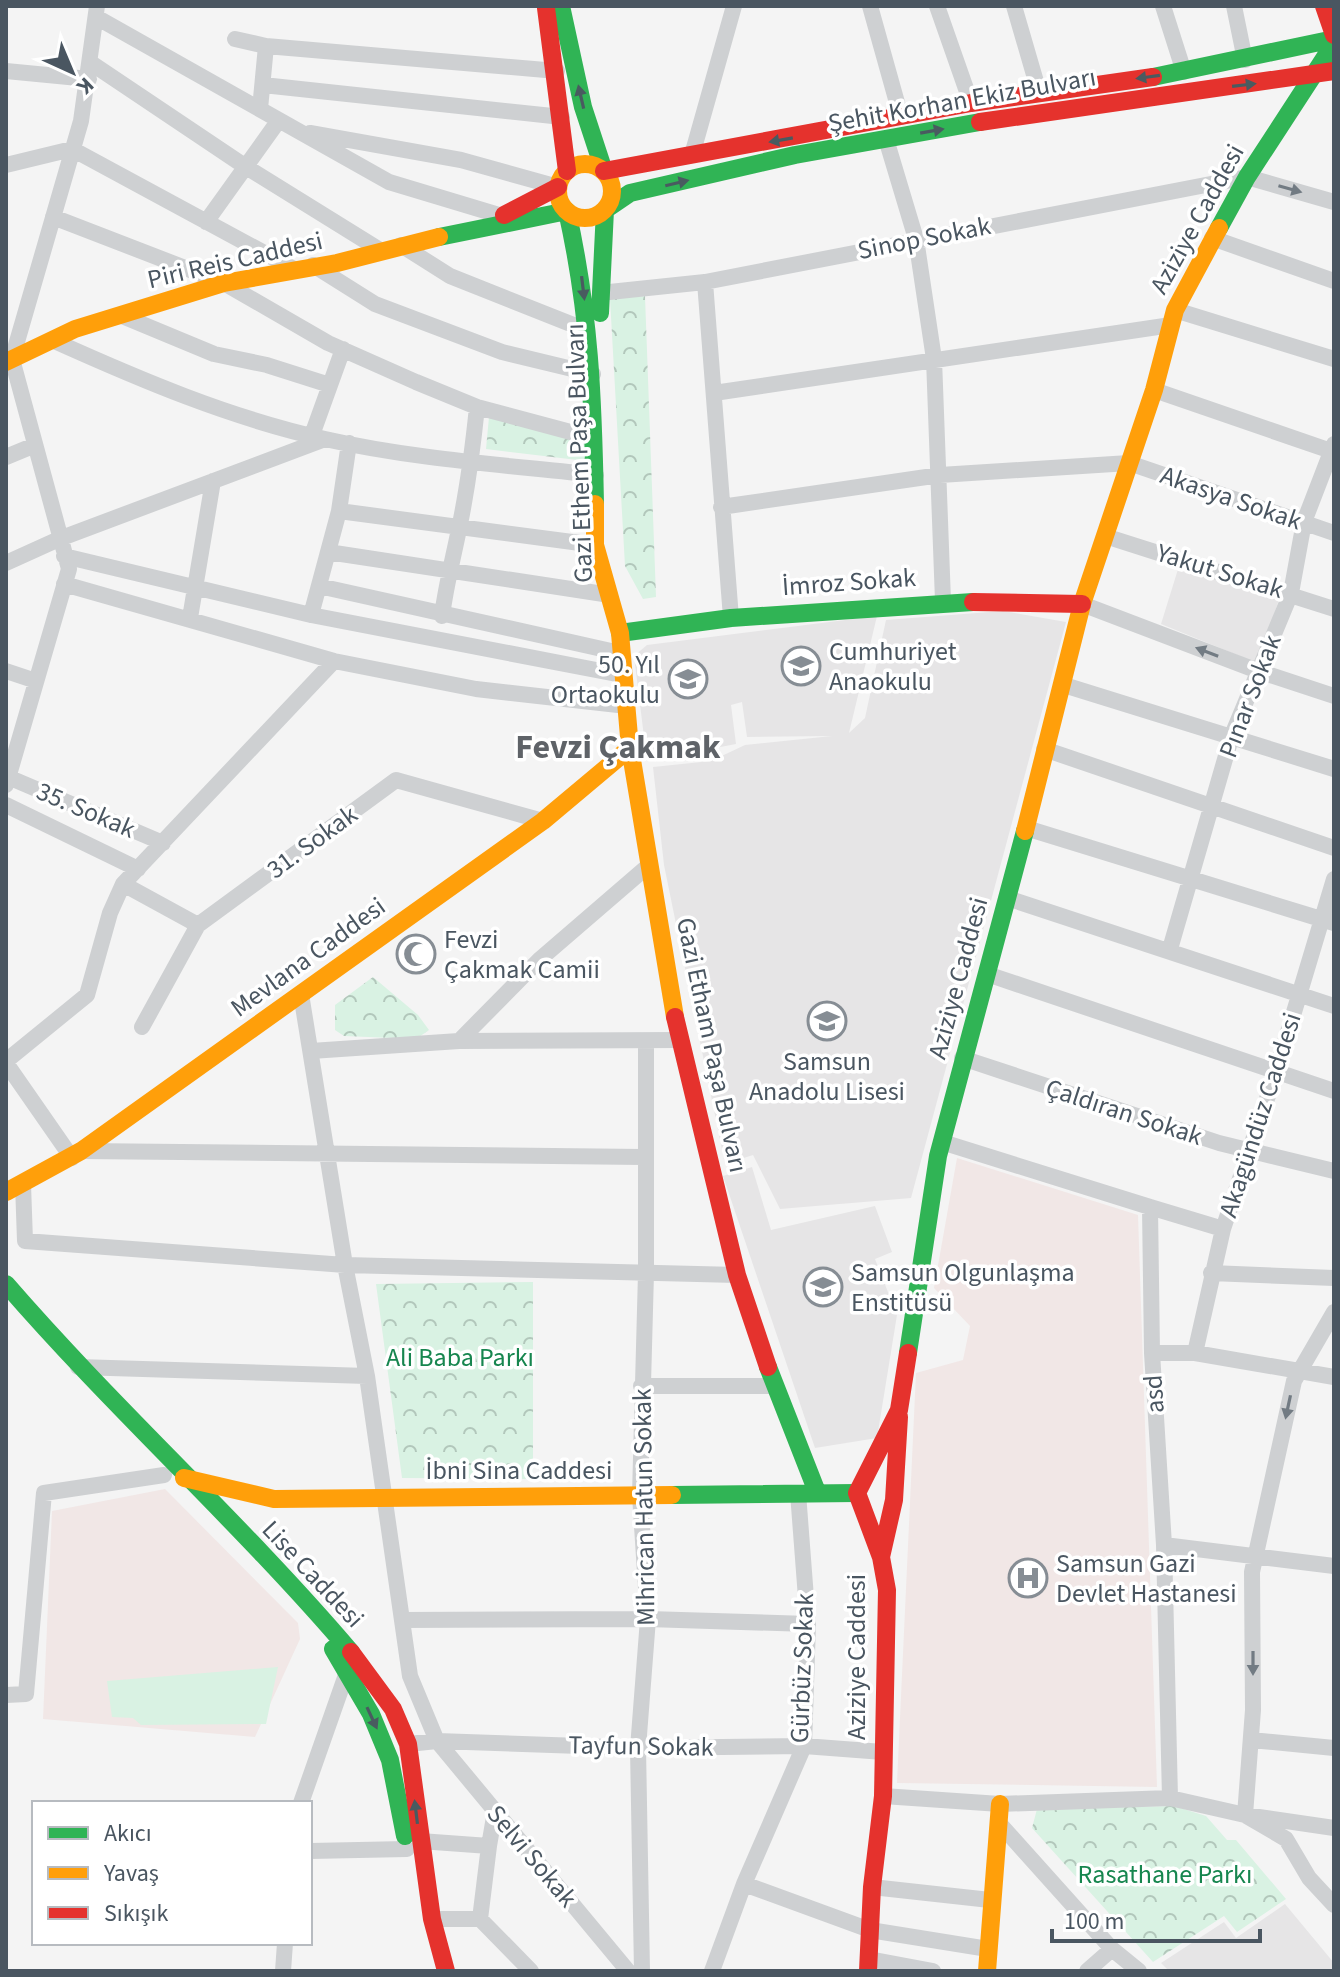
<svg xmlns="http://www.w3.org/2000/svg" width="1340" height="1977" font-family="'Source Sans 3',sans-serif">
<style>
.education{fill:#e6e5e6}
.medical{fill:#f1e7e6}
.green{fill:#d9f2e3}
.park{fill:url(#park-crowns)}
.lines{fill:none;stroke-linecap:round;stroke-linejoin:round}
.street{stroke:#ced0d2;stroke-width:16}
.fast{stroke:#30b455;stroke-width:18}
.slow{stroke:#ff9f0a;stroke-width:18}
.jam{stroke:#e5322d;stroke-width:18}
.oneway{fill:#495b60}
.oneway2{fill:#727b83}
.labels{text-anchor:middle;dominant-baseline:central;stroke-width:7;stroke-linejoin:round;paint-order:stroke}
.street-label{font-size:26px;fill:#4a5661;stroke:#fff}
.poi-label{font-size:26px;fill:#4a5661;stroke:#fff;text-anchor:start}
.park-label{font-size:26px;fill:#17864f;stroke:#fff}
.district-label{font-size:34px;font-weight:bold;fill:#5f6368;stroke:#fff}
</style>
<defs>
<pattern id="park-crowns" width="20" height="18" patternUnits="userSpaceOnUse" patternTransform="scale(2)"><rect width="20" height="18" fill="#d9f2e3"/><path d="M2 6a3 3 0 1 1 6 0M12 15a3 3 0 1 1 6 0" fill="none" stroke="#b2c7bb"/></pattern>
</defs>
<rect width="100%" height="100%" fill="#f4f4f4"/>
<path class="education" d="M 1179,566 L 1279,600 L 1257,663 L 1161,624 Z
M 1003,611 L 1066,622 L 911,1198 L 780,1209 L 753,1155 L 725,1164 L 664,865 L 653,767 L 711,761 L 745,745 L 832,736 L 747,737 L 742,702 L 731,705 L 736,744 L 647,761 L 634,656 L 647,645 L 877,616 L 849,733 L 865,718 L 886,620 Z
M 752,1167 L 771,1230 L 875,1206 L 892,1252 L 875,1259 L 897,1315 L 877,1438 L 815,1448 L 723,1176 Z
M 1285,1904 L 1334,1963 L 1334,1971 L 1169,1971 L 1161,1963 L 1224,1922 L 1236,1938 Z"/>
<path class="medical" d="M 957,1158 L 1138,1215 L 1157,1787 L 897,1783 L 916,1373 L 963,1360 L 970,1326 L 934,1288 Z
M 165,1489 L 298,1623 L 300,1639 L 255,1737 L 43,1719 L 52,1511 Z"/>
<path class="green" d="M 278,1667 L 266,1724 L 141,1725 L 133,1718 L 112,1717 L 107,1681 Z"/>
<path class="park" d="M 645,296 L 656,597 L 643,599 L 625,566 L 610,299 Z
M 489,417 L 585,442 L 586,461 L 486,449 Z
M 373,977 L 418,1015 L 429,1030 L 416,1039 L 344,1036 L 335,1030 L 335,1005 Z
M 533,1282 L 533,1479 L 402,1478 L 376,1284 Z
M 1174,1806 L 1206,1816 L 1227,1840 L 1236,1840 L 1286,1899 L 1237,1932 L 1224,1916 L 1153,1962 L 1032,1828 L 1037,1809 Z"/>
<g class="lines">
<path class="street" d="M 870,6 L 901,117
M 937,6 L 971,103
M 1014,6 L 1039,92
M 1163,6 L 1184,72
M 1234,6 L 1245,60
M 96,17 L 389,182 L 502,216
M 235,39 L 266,46
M 91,63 L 246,167 L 380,250
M 6,71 L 89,79
M 263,85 L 562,117
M 260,109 L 266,46 L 557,71
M 310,133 L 461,160 L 558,187
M 886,139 L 916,239 L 934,359 L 943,601
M 692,155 L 734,6
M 6,165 L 72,149 L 292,268
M 53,217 L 224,283 L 328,343 L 416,382 L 477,407 L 593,438
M 206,222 L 279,120
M 1212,238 L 1334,281
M 401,245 L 450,276 L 586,330
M 313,265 L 375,304 L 502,352 L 593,374
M 705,282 L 731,618
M 600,293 L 705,282 L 1247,177 L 1334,202
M 1175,310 L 1334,359
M 120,315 L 214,354 L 267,365 L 330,385
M 52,340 C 141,380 230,418 325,439 C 413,459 506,465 596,475
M 1154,390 L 1334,452
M 714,393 L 1171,325
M 312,435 L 343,349
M 6,457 L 35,445
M 721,507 L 940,475 L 1129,463 L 1334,533
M 339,511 L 595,545
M 1105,536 L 1334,609
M 328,552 L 610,595
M 64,556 L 311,615 L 622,675
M 6,563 L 59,539 L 325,439
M 64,584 L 334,661 L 476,689 L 627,706
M 319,586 L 620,653
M 1082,604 L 1258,671 L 1334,696
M 311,615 L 339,511 L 349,443
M 442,616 C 446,584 454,555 460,524 C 468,485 473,446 477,407
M 190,618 L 213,481
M 6,671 L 36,681
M 1064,685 L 1334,769
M 1044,749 L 1334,848
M 8,777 L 163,843
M 6,785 L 69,569 L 12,359 L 81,121 L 97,6
M 6,805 L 138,869
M 1026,828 L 1334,923
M 123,884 L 198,925
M 1007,898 L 1334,1006
M 1170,949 L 1232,735 L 1291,593 L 1304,522 L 1334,444
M 987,974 L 1334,1091
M 301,994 L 345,1265 L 367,1376 L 410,1676 L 437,1741 L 638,1748 L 804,1746 L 883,1752
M 142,1027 L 198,925 L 396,780 L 543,821
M 459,1041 L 539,960 L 648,866
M 311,1051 L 459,1041 L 679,1040
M 962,1058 L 1219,1143 L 1334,1171
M 6,1061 L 87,995 L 110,913 L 123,884 L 334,661
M 6,1063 L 72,1158
M 942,1142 L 1150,1207 L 1152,1353 L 1164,1545 L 1170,1798
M 81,1151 L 643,1157
M 23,1184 L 25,1241 L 345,1265 L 737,1275
M 1150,1207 L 1223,1229
M 1211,1273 L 1334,1278
M 1334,1312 L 1294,1381 L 1252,1572 L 1253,1710 L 1245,1815 L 1286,1839 L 1309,1878 L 1334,1905
M 1152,1353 L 1195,1353 L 1334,1377
M 1195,1353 L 1223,1229 L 1276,1072 L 1334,879
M 78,1367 L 367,1376
M 641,1386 L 774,1386
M 1164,1545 L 1334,1566
M 402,1620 L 648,1619 L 808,1624
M 6,1695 L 26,1694 L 44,1493 L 164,1475
M 1251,1740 L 1334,1748
M 408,1744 L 437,1741 L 628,1971
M 883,1796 L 1000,1804 L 1170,1798 L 1245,1815 L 1334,1828
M 301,1803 L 347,1672
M 999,1823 L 1112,1949 L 1139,1971
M 420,1841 L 489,1846 L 495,1811
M 310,1851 L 407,1849
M 744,1884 L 870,1930 L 988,1949
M 872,1887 L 990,1900
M 432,1919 L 480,1919 L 531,1971
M 480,1919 L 489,1846
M 869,1959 L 933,1971
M 283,1971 L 285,1943
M 642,1971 L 638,1748 L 648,1619 L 640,1495 L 646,1273 L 646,1043
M 712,1971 L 744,1884 L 804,1746 L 808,1624 L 798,1493
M 1087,1971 L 1112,1949"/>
<path class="fast" d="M 561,6 L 583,107 L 604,171
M 1153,77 L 1334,39
M 605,210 L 630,193 L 795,155 L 980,122
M 1219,228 L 1247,177 L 1333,45
M 439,237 L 567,211 C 590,314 593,399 595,504
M 600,313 L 605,210
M 620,633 L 731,618 L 973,602
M 6,1284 C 116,1411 242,1524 351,1652
M 908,1353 L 938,1156 L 1025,831
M 768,1367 L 817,1492
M 672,1495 L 857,1493
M 333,1649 L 371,1714 L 390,1760 L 405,1836"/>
<path class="slow" d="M558 191a27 27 0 1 1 54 0a27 27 0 1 1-54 0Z
M 6,362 L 75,329 L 224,283 L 337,263 L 439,237
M 595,504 L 595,545 L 620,633 L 630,748 L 675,1017
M 1025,831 L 1082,604 L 1154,390 L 1175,310 L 1219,228
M 6,1192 L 81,1151 L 543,821 L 630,748
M 184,1478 L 274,1499 L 672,1495
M 987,1971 L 1000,1804"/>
<path class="jam" d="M 1324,6 L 1334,35
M 546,8 L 567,171
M 980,122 L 1334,71
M 604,171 L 971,103 L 1153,77
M 504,215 L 558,187
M 973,602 L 1082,604
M 675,1017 L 737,1275 L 768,1367
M 881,1557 L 894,1500 L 899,1417
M 351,1652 L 393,1709 L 408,1744 L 432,1919 L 446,1971
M 868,1971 L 872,1887 L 883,1796 L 887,1590 L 881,1557 L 857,1493 L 899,1410 L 908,1353"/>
</g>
<defs><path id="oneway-solid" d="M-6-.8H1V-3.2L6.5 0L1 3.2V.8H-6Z" transform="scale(2)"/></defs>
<g class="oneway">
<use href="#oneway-solid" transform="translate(1148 77) rotate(172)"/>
<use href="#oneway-solid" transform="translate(1244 85) rotate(-7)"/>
<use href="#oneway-solid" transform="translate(581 97) rotate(-103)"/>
<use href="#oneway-solid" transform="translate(932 131) rotate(-10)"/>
<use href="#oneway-solid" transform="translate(781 140) rotate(170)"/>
<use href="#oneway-solid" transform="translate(677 183) rotate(-13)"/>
<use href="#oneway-solid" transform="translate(583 288) rotate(83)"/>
<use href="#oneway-solid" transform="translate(372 1718) rotate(65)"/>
<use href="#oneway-solid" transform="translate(416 1812) rotate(-97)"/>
</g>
<g class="oneway2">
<use href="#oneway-solid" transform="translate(1290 189) rotate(16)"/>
<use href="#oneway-solid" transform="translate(1207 652) rotate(-159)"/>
<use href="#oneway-solid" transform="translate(1288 1407) rotate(102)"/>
<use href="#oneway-solid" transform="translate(1253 1663) rotate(90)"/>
</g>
<defs>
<g id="school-ring" transform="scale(2)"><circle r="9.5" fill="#fff" stroke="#868d94" stroke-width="1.5"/><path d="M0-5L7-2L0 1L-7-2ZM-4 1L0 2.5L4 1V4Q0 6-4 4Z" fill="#868d94"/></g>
<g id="mosque-ring" transform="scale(2)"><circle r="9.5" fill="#fff" stroke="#868d94" stroke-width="1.5"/><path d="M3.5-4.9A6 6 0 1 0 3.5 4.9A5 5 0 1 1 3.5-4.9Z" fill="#868d94"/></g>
<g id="hospital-ring" transform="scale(2)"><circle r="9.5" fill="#fff" stroke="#868d94" stroke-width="1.5"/><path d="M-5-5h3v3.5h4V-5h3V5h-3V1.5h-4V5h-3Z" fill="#868d94"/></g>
</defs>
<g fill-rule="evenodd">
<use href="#school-ring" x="801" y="666"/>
<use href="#school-ring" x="688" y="679"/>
<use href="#mosque-ring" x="416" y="954"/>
<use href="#school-ring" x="827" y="1021"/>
<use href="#school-ring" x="823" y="1287"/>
<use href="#hospital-ring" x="1028" y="1578"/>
</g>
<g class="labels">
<g class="street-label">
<text transform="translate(962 100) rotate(-10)">Şehit Korhan Ekiz Bulvarı</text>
<text transform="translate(1197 219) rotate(-61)">Aziziye Caddesi</text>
<text transform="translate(924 238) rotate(-11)">Sinop Sokak</text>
<text transform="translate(235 260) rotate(-13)">Piri Reis Caddesi</text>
<text transform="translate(579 453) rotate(-92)">Gazi Ethem Paşa Bulvarı</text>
<text transform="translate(1231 498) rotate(19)">Akasya Sokak</text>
<text transform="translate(1220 571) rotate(17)">Yakut Sokak</text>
<text transform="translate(849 582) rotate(-4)">İmroz Sokak</text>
<text transform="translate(1250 696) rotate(-69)">Pınar Sokak</text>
<text transform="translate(86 810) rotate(23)">35. Sokak</text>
<text transform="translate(312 842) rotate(-36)">31. Sokak</text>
<text transform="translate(308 957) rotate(-36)">Mevlana Caddesi</text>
<text transform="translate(958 978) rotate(-75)">Aziziye Caddesi</text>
<text transform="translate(712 1045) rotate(78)">Gazi Etham Paşa Bulvarı</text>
<text transform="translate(1124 1112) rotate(18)">Çaldıran Sokak</text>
<text transform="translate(1260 1115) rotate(-72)">Akagündüz Caddesi</text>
<text transform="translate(1154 1394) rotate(-94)">asd</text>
<text x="519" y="1470">İbni Sina Caddesi</text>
<text transform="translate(644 1507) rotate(-91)">Mihrican Hatun Sokak</text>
<text transform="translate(313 1574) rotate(47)">Lise Caddesi</text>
<text transform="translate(856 1657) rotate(-90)">Aziziye Caddesi</text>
<text transform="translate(802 1668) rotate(-88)">Gürbüz Sokak</text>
<text transform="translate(641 1746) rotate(1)">Tayfun Sokak</text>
<text transform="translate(532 1856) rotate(50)">Selvi Sokak</text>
</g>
<g class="poi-label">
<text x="829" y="651">Cumhuriyet<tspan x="829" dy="30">Anaokulu</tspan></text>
<text x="660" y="664" text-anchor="end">50. Yıl<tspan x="660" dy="30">Ortaokulu</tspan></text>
<text x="444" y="939">Fevzi<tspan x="444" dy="30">Çakmak Camii</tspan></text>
<text x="827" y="1061" text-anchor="middle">Samsun<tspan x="827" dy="30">Anadolu Lisesi</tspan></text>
<text x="851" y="1272">Samsun Olgunlaşma<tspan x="851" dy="30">Enstitüsü</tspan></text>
<text x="1056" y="1563">Samsun Gazi<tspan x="1056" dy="30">Devlet Hastanesi</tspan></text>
</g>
<g class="park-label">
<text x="460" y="1357">Ali Baba Parkı</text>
<text x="1165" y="1874">Rasathane Parkı</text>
</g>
<g class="district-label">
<text x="618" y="747">Fevzi Çakmak</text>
</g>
</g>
<rect width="1340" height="1977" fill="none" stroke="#4a5661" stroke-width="16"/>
<rect x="32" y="1801" width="280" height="144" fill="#ffffff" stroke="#b7bbc0" stroke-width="2"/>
<rect x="48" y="1827" width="40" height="12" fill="#30b455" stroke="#b7bbc0" stroke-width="2"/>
<text x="104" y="1841" font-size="24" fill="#4a5661">Akıcı</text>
<rect x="48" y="1867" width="40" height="12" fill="#ff9f0a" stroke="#b7bbc0" stroke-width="2"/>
<text x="104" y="1881" font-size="24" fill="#4a5661">Yavaş</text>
<rect x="48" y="1907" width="40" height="12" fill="#e5322d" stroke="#b7bbc0" stroke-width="2"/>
<text x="104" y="1921" font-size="24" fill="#4a5661">Sıkışık</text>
<g transform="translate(72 72) rotate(136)" stroke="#ffffff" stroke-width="6" paint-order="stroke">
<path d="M0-6L14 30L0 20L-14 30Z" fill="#4a5661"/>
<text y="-12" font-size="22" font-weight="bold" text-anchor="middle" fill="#4a5661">K</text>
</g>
<path d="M1052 1929v12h208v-12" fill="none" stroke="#4a5661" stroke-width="4"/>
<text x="1064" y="1929" font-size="24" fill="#4a5661" stroke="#ffffff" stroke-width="6" paint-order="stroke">100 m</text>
</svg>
